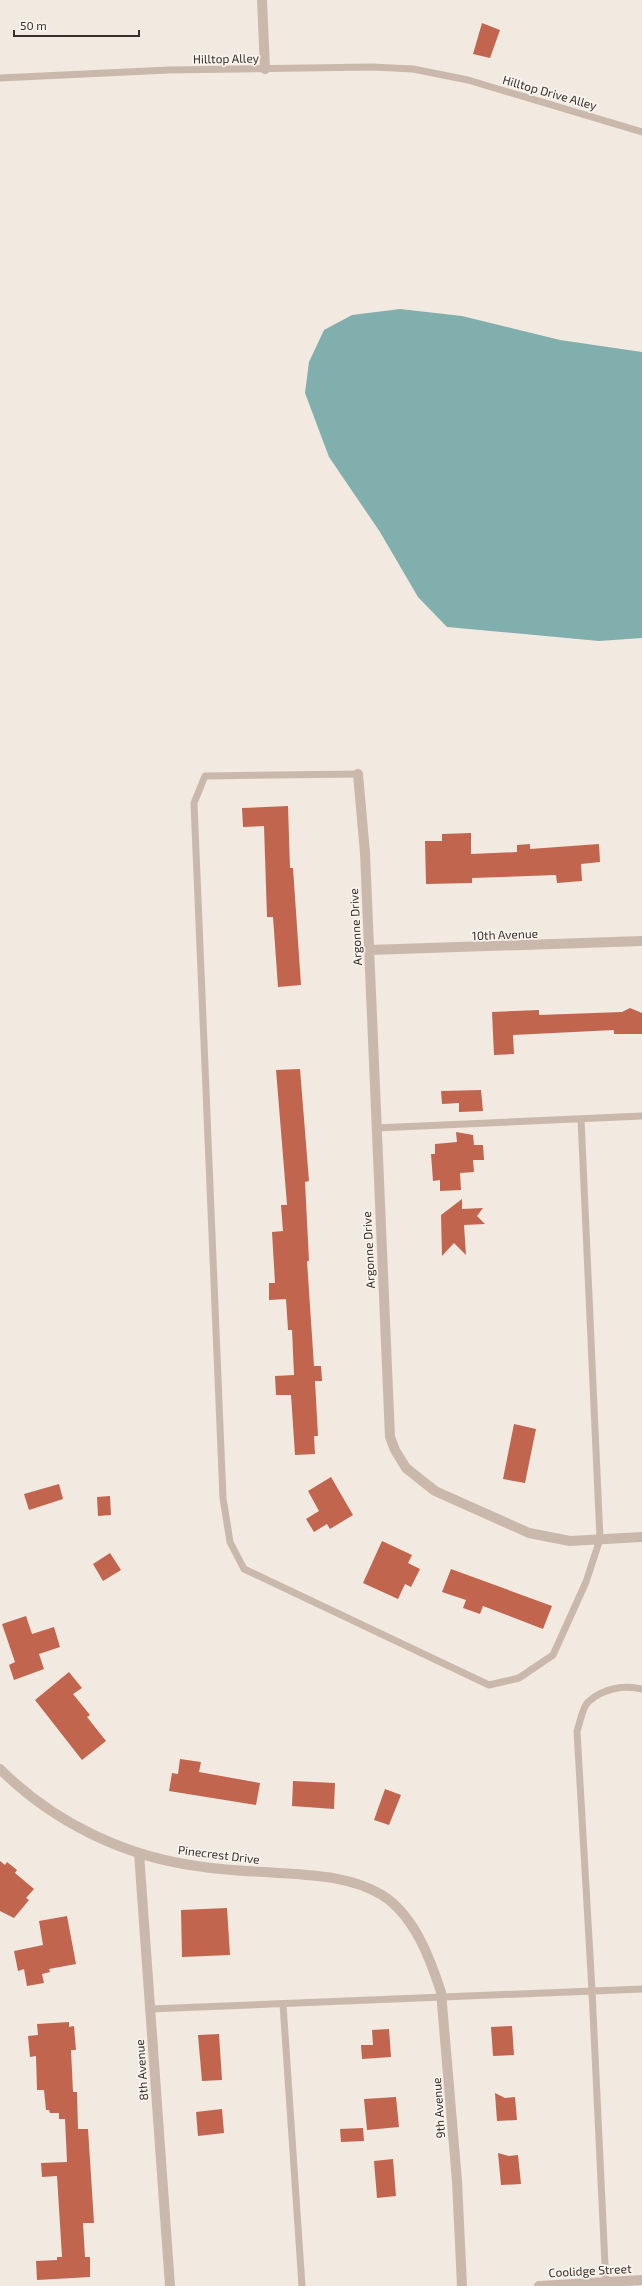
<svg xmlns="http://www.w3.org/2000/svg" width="642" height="2286" font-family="'Exo 2',sans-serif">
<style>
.water{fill:#80afae}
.building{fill:#c1654f}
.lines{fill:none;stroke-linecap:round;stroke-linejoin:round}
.lane{stroke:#cbb8ac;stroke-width:7}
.street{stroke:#cbb8ac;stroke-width:10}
.labels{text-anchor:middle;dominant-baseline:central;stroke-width:3.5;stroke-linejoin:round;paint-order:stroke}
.street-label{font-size:12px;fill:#392f2b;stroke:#faf3ed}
</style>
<rect width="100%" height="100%" fill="#f2e9e0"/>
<path class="water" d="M 400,309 L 462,316 L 560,340 L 642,352 L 642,638 L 599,641 L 447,627 L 418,597 L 380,532 L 329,457 L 305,393 L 309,362 L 324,330 L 352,315 Z"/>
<path class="building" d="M 482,23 L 500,30 L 490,58 L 473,54 Z
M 288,806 L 290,868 L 293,868 L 301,985 L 278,987 L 273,917 L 267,917 L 264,826 L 243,827 L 242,808 Z
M 471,833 L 471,854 L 517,852 L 517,845 L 530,844 L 530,849 L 599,844 L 600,862 L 581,864 L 582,881 L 557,883 L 556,875 L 472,878 L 472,883 L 426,884 L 425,841 L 442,841 L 442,834 Z
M 630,1008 L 642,1013 L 642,1034 L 614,1034 L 614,1030 L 513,1035 L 514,1054 L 494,1055 L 492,1012 L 539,1010 L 539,1015 L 622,1012 Z
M 300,1069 L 309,1181 L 305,1182 L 309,1261 L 307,1261 L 314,1366 L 321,1366 L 322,1381 L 315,1381 L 318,1436 L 314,1436 L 315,1454 L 295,1455 L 291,1395 L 276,1395 L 275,1376 L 294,1375 L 292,1330 L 288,1330 L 286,1299 L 269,1300 L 269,1283 L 275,1283 L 272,1232 L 283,1231 L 281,1205 L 287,1205 L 276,1070 Z
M 481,1090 L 483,1111 L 459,1112 L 459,1103 L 442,1104 L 441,1091 Z
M 456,1132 L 473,1135 L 474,1145 L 483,1145 L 484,1160 L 473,1160 L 474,1172 L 460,1173 L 461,1190 L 440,1191 L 440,1180 L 433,1181 L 431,1154 L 435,1154 L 435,1144 L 457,1142 Z
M 462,1199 L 462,1209 L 483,1208 L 477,1216 L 485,1224 L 464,1225 L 466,1255 L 454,1243 L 442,1256 L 441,1215 Z
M 514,1424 L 536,1429 L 525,1483 L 503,1479 Z
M 331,1477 L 353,1515 L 330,1529 L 327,1524 L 314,1532 L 306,1519 L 319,1511 L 308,1491 Z
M 59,1484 L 63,1499 L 29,1510 L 24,1494 Z
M 110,1496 L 111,1515 L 98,1516 L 97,1497 Z
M 382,1541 L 412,1555 L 408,1563 L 420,1569 L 411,1587 L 405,1584 L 398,1599 L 363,1583 Z
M 110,1553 L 121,1570 L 103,1581 L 93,1564 Z
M 451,1569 L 552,1606 L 543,1629 L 483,1606 L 480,1614 L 463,1608 L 466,1600 L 442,1592 Z
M 26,1616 L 32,1634 L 54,1627 L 60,1647 L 39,1654 L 44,1669 L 14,1680 L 9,1665 L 15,1662 L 2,1624 Z
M 69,1672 L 82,1688 L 73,1694 L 90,1715 L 87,1717 L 106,1741 L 82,1760 L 35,1700 Z
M 180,1759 L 201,1762 L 199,1772 L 260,1783 L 256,1805 L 169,1791 L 172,1773 L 178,1774 Z
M 293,1781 L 335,1783 L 334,1809 L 292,1806 Z
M 385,1789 L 401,1795 L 389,1825 L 374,1820 Z
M 0,1861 L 5,1865 L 7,1862 L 17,1870 L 15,1873 L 34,1889 L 26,1898 L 29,1900 L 14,1918 L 0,1911 Z
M 227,1908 L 230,1955 L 182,1957 L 181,1910 Z
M 67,1916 L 76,1964 L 49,1969 L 50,1972 L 42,1974 L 44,1983 L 27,1986 L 24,1969 L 18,1971 L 14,1951 L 43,1945 L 39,1921 Z
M 69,2022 L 69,2027 L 74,2026 L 76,2050 L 71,2050 L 73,2092 L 77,2092 L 78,2129 L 88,2129 L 94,2223 L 83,2223 L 85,2257 L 90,2257 L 90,2277 L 37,2280 L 36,2261 L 57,2260 L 57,2257 L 62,2257 L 57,2176 L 42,2177 L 41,2163 L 67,2162 L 65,2119 L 59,2119 L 59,2113 L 50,2113 L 49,2110 L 46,2110 L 44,2090 L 37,2090 L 36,2056 L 30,2057 L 28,2036 L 38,2035 L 37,2024 Z
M 512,2026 L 514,2055 L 493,2056 L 491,2027 Z
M 389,2029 L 391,2057 L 362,2059 L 361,2045 L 373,2045 L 372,2030 Z
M 219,2034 L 222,2080 L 202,2081 L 198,2035 Z
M 495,2093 L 505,2098 L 515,2097 L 517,2120 L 497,2121 Z
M 396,2097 L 399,2127 L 367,2130 L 364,2099 Z
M 222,2109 L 224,2133 L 198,2136 L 196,2112 Z
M 363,2128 L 364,2141 L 341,2142 L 340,2129 Z
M 498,2153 L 509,2156 L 518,2155 L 521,2184 L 501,2185 Z
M 393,2159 L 396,2196 L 377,2198 L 374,2161 Z"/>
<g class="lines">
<path class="lane" d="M 0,78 L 169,70 L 372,67 L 413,69 L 468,80 L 642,132
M 358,774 L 205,776 L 194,803 L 223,1498 L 230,1542 L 244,1569 L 489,1685 L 519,1678 L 553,1655 L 586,1582 L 600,1539 L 581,1119
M 376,1128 L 642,1116
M 283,2004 L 302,2286
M 150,2009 L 642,1989
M 606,2286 L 592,1991 L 577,1731 C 580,1723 582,1708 588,1702 C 603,1688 624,1685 642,1689"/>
<path class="street" d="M 262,0 L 265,69
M 358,774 L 365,853 L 390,1437 L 395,1450 L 406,1468 L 435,1491 L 529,1533 L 570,1541 L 642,1537
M 369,950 L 642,941
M 0,1769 C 54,1823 127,1858 204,1867 C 224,1870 244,1871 264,1872 C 302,1875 348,1874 382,1895 C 414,1915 430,1958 441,1992 L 457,2181 L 462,2286
M 139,1853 L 170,2286
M 539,2286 L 642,2280"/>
</g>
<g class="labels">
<g class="street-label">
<text transform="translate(226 58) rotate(-1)">Hilltop Alley</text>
<text transform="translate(550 92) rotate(16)">Hilltop Drive Alley</text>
<text transform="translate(355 927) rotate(-93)">Argonne Drive</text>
<text transform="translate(505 934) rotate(-2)">10th Avenue</text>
<text transform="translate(368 1250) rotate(-93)">Argonne Drive</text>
<text transform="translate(219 1854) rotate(7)">Pinecrest Drive</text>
<text transform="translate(141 2070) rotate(-94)">8th Avenue</text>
<text transform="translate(438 2108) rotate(-94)">9th Avenue</text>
<text transform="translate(590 2270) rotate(-3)">Coolidge Street</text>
</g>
</g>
<path d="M14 30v6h125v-6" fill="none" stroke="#392f2b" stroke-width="2"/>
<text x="20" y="30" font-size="12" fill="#392f2b" stroke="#faf3ed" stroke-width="3" paint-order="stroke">50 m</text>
</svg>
